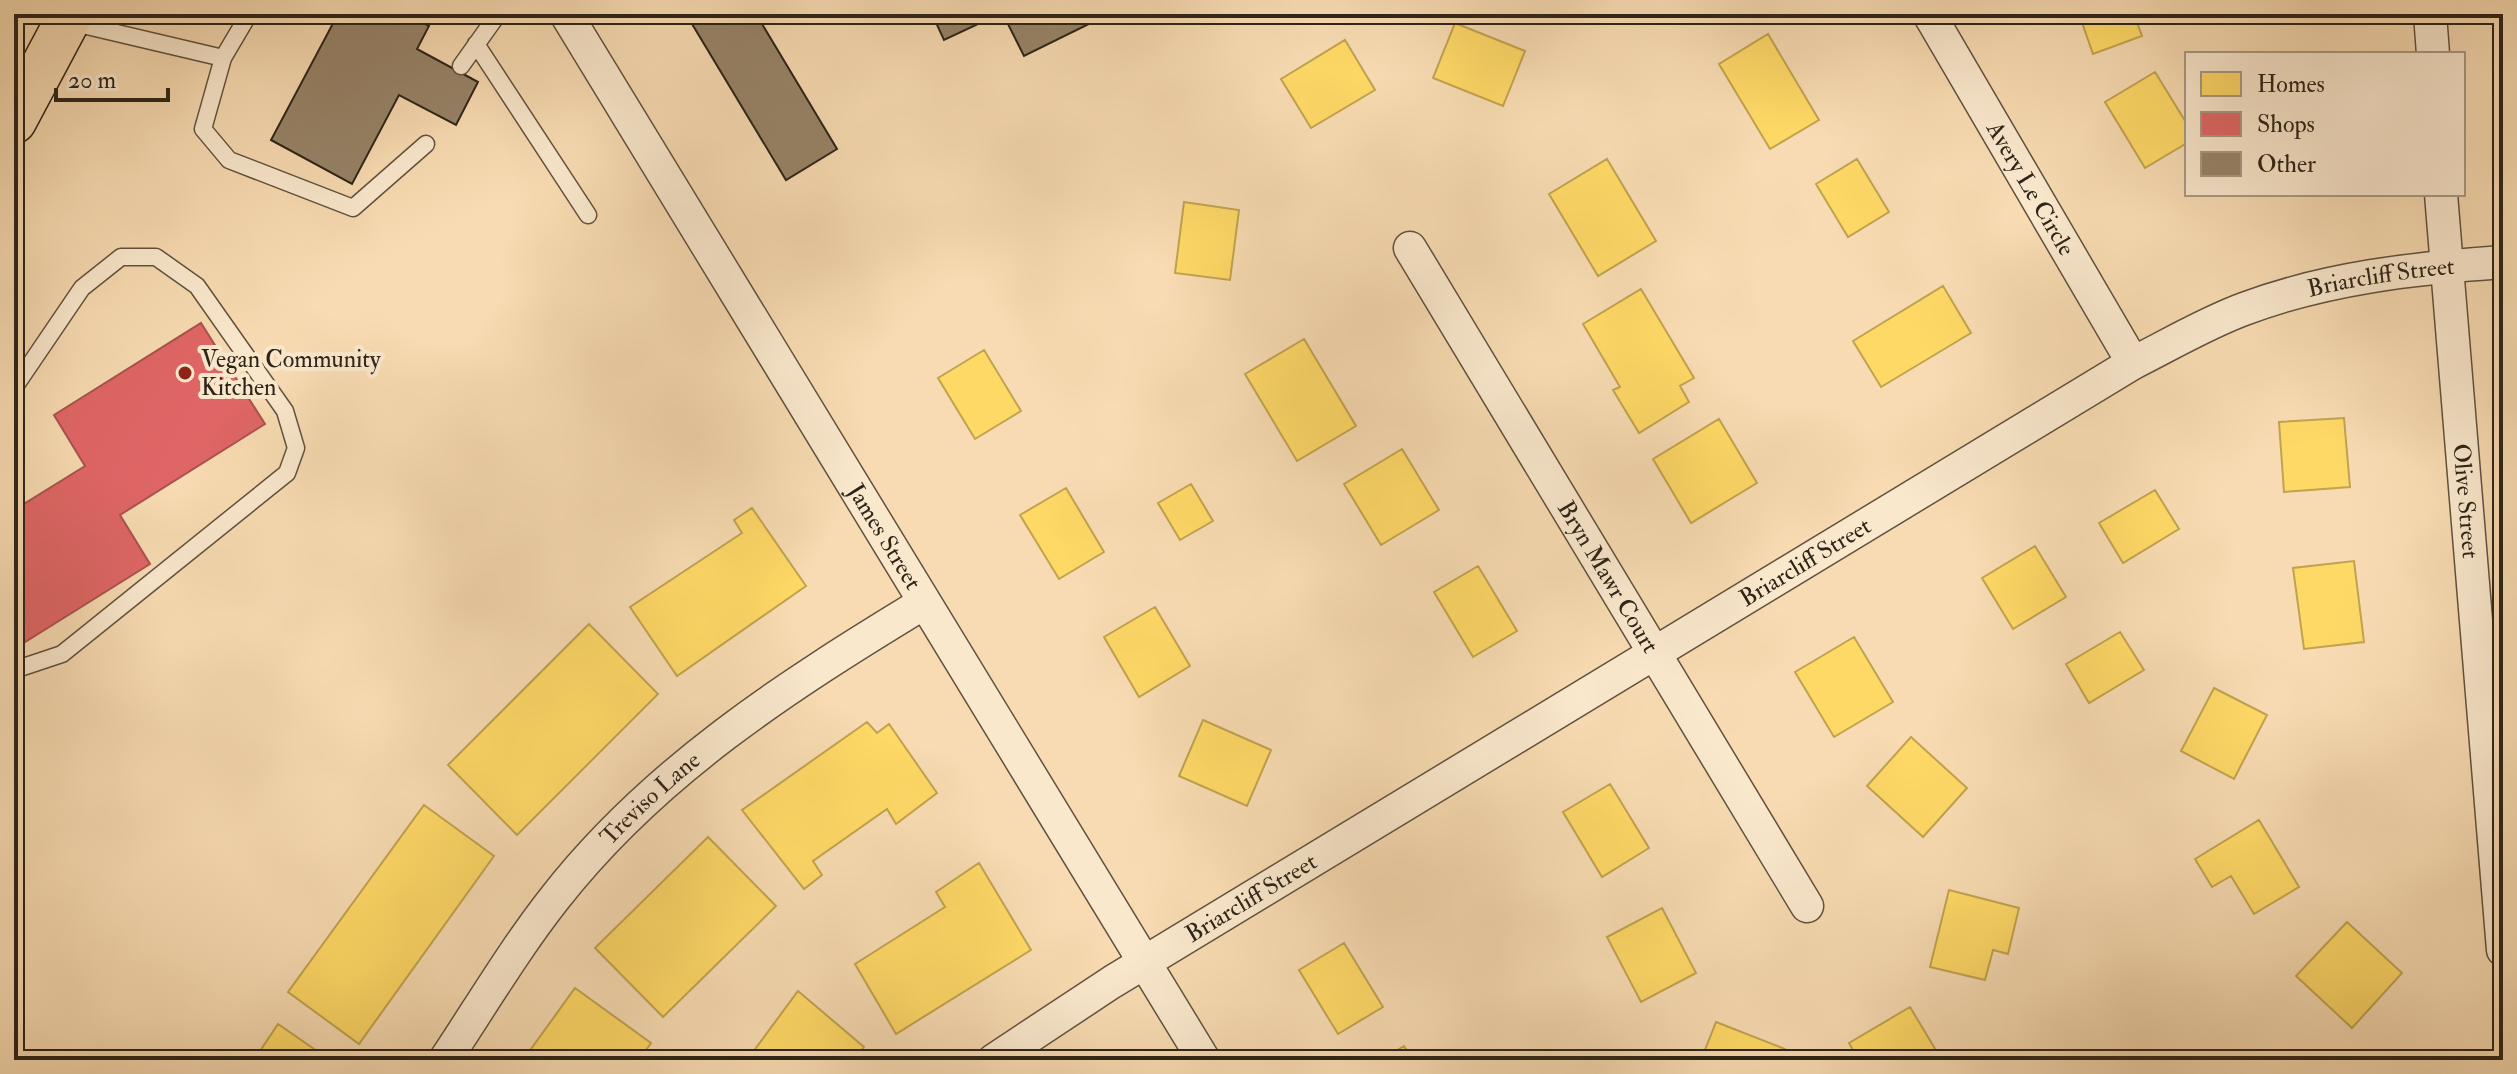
<svg xmlns="http://www.w3.org/2000/svg" width="2517" height="1074" font-family="'IM FELL Double Pica',serif">
<style>
.homes{fill:#ffd966;stroke:#c0a34f;stroke-width:2}
.shops{fill:#e06666;stroke:#aa524f;stroke-width:2}
.building{fill:#978368;stroke:#2d2418;stroke-width:2}
.lines{fill:none;stroke-linecap:round;stroke-linejoin:round}
.lane-casing{stroke:#60523e;stroke-width:19}
.street-casing{stroke:#60523e;stroke-width:35}
.primary-casing{stroke:#2d2418;stroke-width:47}
.lane{stroke:#fae8cd;stroke-width:16}
.street{stroke:#fae8cd;stroke-width:32}
.primary{stroke:#f8dbb2;stroke-width:44}
.poi-dot{fill:#8f2418;stroke:#fae8cd;stroke-width:3}
.labels{text-anchor:middle;dominant-baseline:central;stroke-width:8;stroke-linejoin:round;paint-order:stroke}
.street-label{font-size:24px;fill:#2d2418;stroke:#fae8cd}
.poi-label{font-size:24px;fill:#2d2418;stroke:#fae8cd;text-anchor:start}
</style>
<rect width="100%" height="100%" fill="#f8dbb2"/>
<filter id="stains"><feTurbulence type="fractalNoise" baseFrequency=".0025" numOctaves="4"/><feColorMatrix values="0 0 0 0 .2 0 0 0 0 .09 0 0 0 0 .02 0 0 0 .5 -.17"/></filter>
<radialGradient id="worn" r=".72"><stop offset=".6" stop-color="#630" stop-opacity="0"/><stop offset="1" stop-color="#630" stop-opacity=".3"/></radialGradient>
<path class="homes" d="M 2079,14 L 2134,14 L 2142,36 L 2093,54 Z
M 1455,23 L 1525,51 L 1503,106 L 1433,78 Z
M 1768,34 L 1819,120 L 1770,149 L 1719,64 Z
M 1345,40 L 1375,90 L 1311,128 L 1281,79 Z
M 2155,72 L 2187,124 L 2187,143 L 2145,168 L 2105,102 Z
M 1607,159 L 1656,241 L 1598,276 L 1549,194 Z
M 1857,159 L 1889,212 L 1848,237 L 1816,184 Z
M 1184,202 L 1239,210 L 1230,280 L 1175,273 Z
M 1943,286 L 1971,333 L 1881,387 L 1853,341 Z
M 1641,289 L 1694,378 L 1680,386 L 1689,402 L 1639,433 L 1613,390 L 1620,387 L 1583,324 Z
M 1304,339 L 1356,426 L 1297,461 L 1245,374 Z
M 984,350 L 1021,411 L 975,439 L 938,378 Z
M 2344,418 L 2350,487 L 2284,492 L 2279,422 Z
M 1719,419 L 1757,483 L 1691,523 L 1653,459 Z
M 1402,449 L 1439,510 L 1381,545 L 1344,484 Z
M 1191,484 L 1213,521 L 1180,540 L 1158,503 Z
M 1066,488 L 1104,552 L 1059,579 L 1020,515 Z
M 2155,490 L 2179,529 L 2123,563 L 2099,523 Z
M 752,508 L 806,586 L 677,676 L 630,607 L 742,533 L 734,520 Z
M 2035,546 L 2066,597 L 2013,629 L 1982,578 Z
M 2354,561 L 2364,642 L 2304,649 L 2293,568 Z
M 1478,566 L 1517,631 L 1473,657 L 1434,592 Z
M 1155,607 L 1190,666 L 1139,697 L 1104,637 Z
M 589,624 L 658,694 L 517,835 L 448,765 Z
M 2120,632 L 2144,670 L 2089,703 L 2066,664 Z
M 1854,637 L 1893,702 L 1834,737 L 1795,672 Z
M 2214,688 L 2267,715 L 2234,779 L 2181,751 Z
M 1203,720 L 1271,750 L 1247,806 L 1179,776 Z
M 867,722 L 877,733 L 889,724 L 937,793 L 896,824 L 887,809 L 813,861 L 822,875 L 804,889 L 742,810 Z
M 1911,737 L 1967,788 L 1923,837 L 1867,786 Z
M 1610,784 L 1649,848 L 1602,877 L 1563,812 Z
M 424,805 L 494,856 L 359,1044 L 288,992 Z
M 2259,820 L 2299,887 L 2254,914 L 2231,876 L 2212,887 L 2195,859 Z
M 708,837 L 776,906 L 663,1017 L 595,948 Z
M 979,863 L 1031,950 L 896,1034 L 855,964 L 945,907 L 936,892 Z
M 1949,890 L 2019,908 L 2008,954 L 1993,950 L 1985,980 L 1930,967 Z
M 1662,908 L 1696,973 L 1641,1002 L 1607,937 Z
M 2347,922 L 2402,973 L 2352,1028 L 2296,976 Z
M 1344,943 L 1383,1007 L 1338,1034 L 1299,970 Z
M 575,988 L 651,1043 L 639,1060 L 523,1060 Z
M 798,991 L 864,1047 L 854,1060 L 747,1060 Z
M 1910,1007 L 1937,1052 L 1924,1060 L 1859,1060 L 1849,1043 Z
M 1716,1022 L 1785,1049 L 1781,1060 L 1701,1060 Z
M 278,1024 L 330,1060 L 254,1060 Z
M 1404,1046 L 1413,1060 L 1381,1060 Z"/>
<path class="shops" d="M 201,323 L 265,424 L 120,515 L 150,564 L 14,649 L 14,510 L 85,466 L 54,415 Z"/>
<path class="building" d="M 338,14 L 406,14 L 429,26 L 417,49 L 478,82 L 456,125 L 399,95 L 352,184 L 271,140 Z
M 686,14 L 756,14 L 837,149 L 786,180 Z
M 932,14 L 995,14 L 995,16 L 944,40 Z
M 1003,14 L 1109,14 L 1024,56 Z"/>
<g class="lines">
<g class="lane-casing">
<path id="lane" d="M 70,22 L 223,58 L 249,14
M 476,44 L 588,215
M 223,58 L 203,129 L 229,160 L 353,208 L 426,144
M 461,66 L 498,14
M 14,388 L 82,288 L 121,257 L 156,257 L 197,286 L 285,411 L 296,448 L 287,473 L 62,654 L 14,670"/>
</g>
<g class="street-casing">
<g id="street">
<path id="s1" d="M 566,14 L 1204,1060"/>
<path id="s2" d="M 1929,14 L 2133,363"/>
<path d="M 2430,14 L 2433,54"/>
<path id="s3" d="M 2441,194 L 2503,950"/>
<path id="s4" d="M 1410,248 L 1807,906"/>
<path id="s5" d="M 445,1060 C 481,1006 514,950 554,899 C 653,772 787,686 922,604"/>
<path id="s6" d="M 994,1060 L 1112,982 L 2133,363 C 2169,345 2206,323 2244,309 C 2326,278 2416,268 2503,262"/>
</g>
</g>
<g class="primary-casing">
<path id="primary" d="M 14,121 L 71,14"/>
</g>
<use href="#lane" class="lane"/>
<use href="#street" class="street"/>
<use href="#primary" class="primary"/>
</g>
<circle class="poi-dot" cx="185" cy="373" r="8"/>
<g class="labels">
<g class="street-label">
<text stroke="none"><textPath href="#s2" startOffset="202">Avery Le Circle</textPath></text>
<text stroke="none"><textPath href="#s6" startOffset="1600">Briarcliff Street</textPath></text>
<text stroke="none"><textPath href="#s3" startOffset="308">Olive Street</textPath></text>
<text stroke="none"><textPath href="#s1" startOffset="612">James Street</textPath></text>
<text stroke="none"><textPath href="#s6" startOffset="952">Briarcliff Street</textPath></text>
<text stroke="none"><textPath href="#s4" startOffset="384">Bryn Mawr Court</textPath></text>
<text stroke="none"><textPath href="#s5" startOffset="334">Treviso Lane</textPath></text>
<text stroke="none"><textPath href="#s6" startOffset="304">Briarcliff Street</textPath></text>
</g>
<g class="poi-label">
<text x="201" y="359">Vegan Community<tspan x="201" dy="28">Kitchen</tspan></text>
</g>
</g>
<rect width="2517" height="1074" fill="none" stroke="#f8dbb2" stroke-width="48"/>
<rect x="16" y="16" width="2485" height="1042" fill="none" stroke="#2d2418" stroke-width="4"/>
<rect x="24" y="24" width="2469" height="1026" fill="none" stroke="#2d2418" stroke-width="2"/>
<rect x="2185" y="52" width="280" height="144" fill="#fae8cd" stroke="#a89a85" stroke-width="2"/>
<rect x="2201" y="72" width="40" height="24" fill="#ffd966" stroke="#a89a85" stroke-width="2"/>
<text x="2257" y="92" font-size="24" fill="#2d2418">Homes</text>
<rect x="2201" y="112" width="40" height="24" fill="#e06666" stroke="#a89a85" stroke-width="2"/>
<text x="2257" y="132" font-size="24" fill="#2d2418">Shops</text>
<rect x="2201" y="152" width="40" height="24" fill="#978368" stroke="#a89a85" stroke-width="2"/>
<text x="2257" y="172" font-size="24" fill="#2d2418">Other</text>
<path d="M56 88v12h112v-12" fill="none" stroke="#2d2418" stroke-width="4"/>
<text x="68" y="88" font-size="24" fill="#2d2418" stroke="#fae8cd" stroke-width="6" paint-order="stroke">20 m</text>
<rect width="100%" height="100%" filter="url(#stains)"/>
<rect width="100%" height="100%" fill="url(#worn)"/>
</svg>
